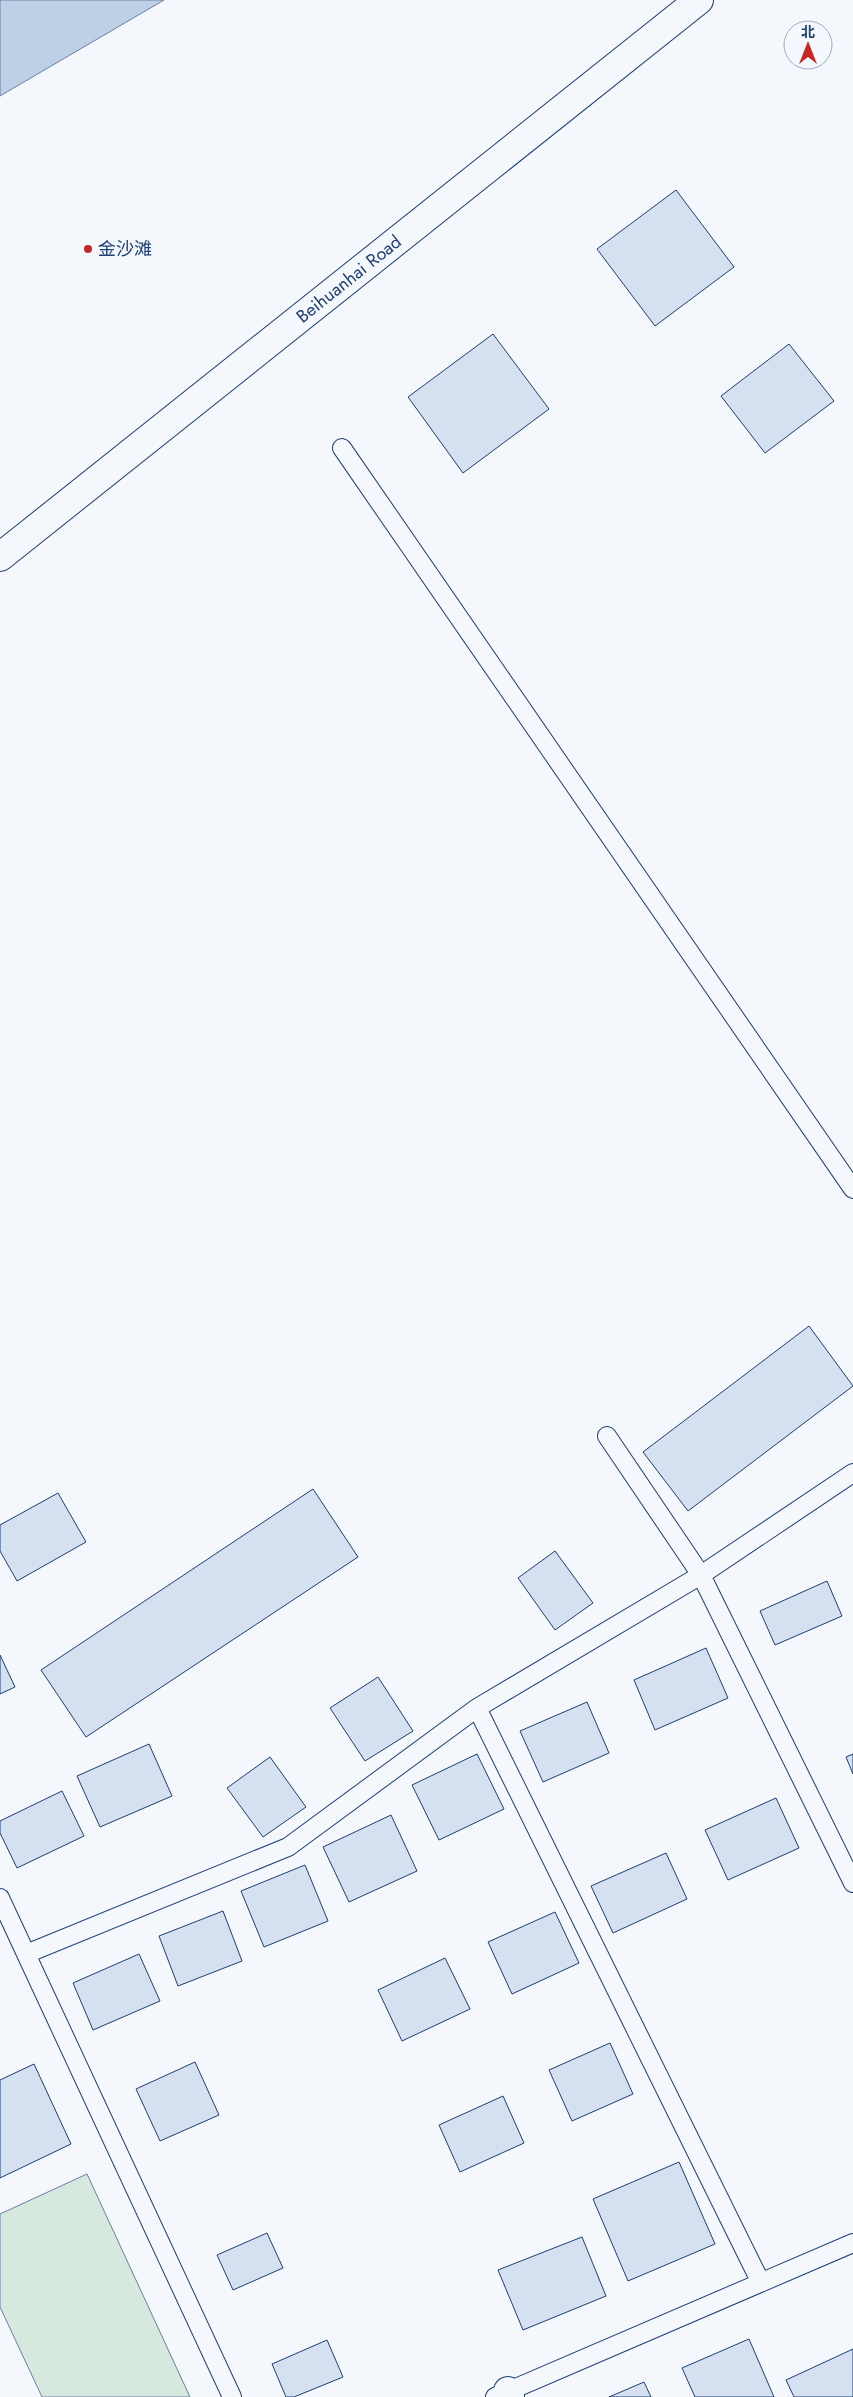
<svg xmlns="http://www.w3.org/2000/svg" width="853" height="2397" font-family="Jost,'Noto Sans SC',sans-serif">
<style>
.green{fill:#d7e8df;stroke:#687fa3}
.water{fill:#bed0e5;stroke:#687fa3}
.building{fill:#d5e0f0;stroke:#1d3f73}
.lines{fill:none;stroke-linecap:round;stroke-linejoin:round}
.lane-casing{stroke:#1d3f73;stroke-width:20}
.street-casing{stroke:#1d3f73;stroke-width:30}
.primary-casing{stroke:#1d3f73;stroke-width:30}
.lane{stroke:#f4f7fb;stroke-width:18}
.street{stroke:#f4f7fb;stroke-width:28}
.primary{stroke:#f4f7fb;stroke-width:28}
.poi-dot{fill:#c62828;stroke:#f4f7fb;stroke-width:2}
.labels{text-anchor:middle;dominant-baseline:central;stroke-width:4;stroke-linejoin:round;paint-order:stroke}
.poi-label{font-size:18px;fill:#1d3f73;stroke:#f4f7fb;text-anchor:start}
.street-label{font-size:18px;fill:#1d3f73;stroke:#f4f7fb}
</style>
<rect width="100%" height="100%" fill="#f4f7fb"/>
<path class="green" d="M 87,2174 L 190,2397 L 42,2397 L 0,2307 L 0,2214 Z"/>
<path class="water" d="M 0,0 L 164,0 L 0,96 Z"/>
<path class="building" d="M 676,190 L 734,267 L 655,326 L 597,249 Z
M 493,334 L 549,409 L 463,473 L 408,397 Z
M 789,344 L 834,401 L 765,453 L 721,396 Z
M 809,1326 L 853,1386 L 688,1511 L 643,1452 Z
M 313,1489 L 358,1557 L 86,1737 L 41,1670 Z
M 58,1493 L 86,1542 L 17,1581 L 0,1551 L 0,1525 Z
M 555,1551 L 593,1603 L 555,1630 L 518,1578 Z
M 827,1581 L 842,1616 L 775,1645 L 760,1611 Z
M 706,1648 L 728,1698 L 655,1730 L 634,1680 Z
M 0,1655 L 15,1687 L 0,1694 Z
M 378,1677 L 413,1731 L 365,1761 L 330,1708 Z
M 587,1702 L 609,1753 L 543,1782 L 520,1731 Z
M 149,1744 L 172,1796 L 100,1827 L 77,1776 Z
M 477,1754 L 504,1809 L 439,1840 L 412,1785 Z
M 853,1754 L 853,1774 L 846,1757 Z
M 270,1757 L 306,1807 L 263,1837 L 227,1788 Z
M 62,1791 L 84,1836 L 17,1868 L 0,1833 L 0,1821 Z
M 776,1798 L 799,1848 L 728,1880 L 705,1830 Z
M 391,1815 L 417,1871 L 349,1902 L 323,1847 Z
M 666,1853 L 687,1899 L 613,1933 L 591,1886 Z
M 305,1865 L 328,1921 L 264,1947 L 241,1891 Z
M 223,1911 L 242,1961 L 178,1986 L 159,1936 Z
M 555,1912 L 579,1963 L 512,1994 L 488,1942 Z
M 139,1954 L 160,2001 L 93,2030 L 73,1983 Z
M 445,1958 L 470,2009 L 402,2041 L 378,1990 Z
M 610,2043 L 633,2094 L 572,2121 L 549,2070 Z
M 195,2062 L 219,2115 L 160,2141 L 136,2089 Z
M 34,2064 L 71,2144 L 0,2178 L 0,2080 Z
M 503,2096 L 524,2143 L 460,2172 L 439,2125 Z
M 679,2162 L 715,2244 L 628,2281 L 593,2199 Z
M 267,2233 L 283,2268 L 233,2290 L 217,2255 Z
M 582,2237 L 606,2296 L 523,2330 L 498,2270 Z
M 749,2339 L 774,2397 L 695,2397 L 682,2368 Z
M 327,2340 L 343,2377 L 294,2397 L 286,2397 L 272,2364 Z
M 853,2349 L 853,2397 L 794,2397 L 786,2380 Z
M 644,2382 L 651,2397 L 609,2397 Z"/>
<g class="lines">
<g class="lane-casing">
<path id="lane" d="M 342,448 L 853,1189
M 607,1436 L 701,1575 L 853,1883
M 477,1708 L 760,2281
M 0,1898 L 232,2397
M 26,1954 L 288,1847 L 477,1708 L 701,1575 L 853,1473
M 495,2397 L 853,2243"/>
</g>
<g class="street-casing">
<path id="street" d="M 508,2391 L 510,2397"/>
</g>
<g class="primary-casing">
<g id="primary">
<path id="s1" d="M 0,557 L 699,0"/>
</g>
</g>
<use href="#lane" class="lane"/>
<use href="#street" class="street"/>
<use href="#primary" class="primary"/>
</g>
<circle class="poi-dot" cx="88" cy="249" r="5"/>
<g class="labels">
<g class="poi-label">
<text x="98" y="249">金沙滩</text>
</g>
<g class="street-label">
<text stroke="none"><textPath href="#s1" startOffset="446">Beihuanhai Road</textPath></text>
</g>
</g>
<g transform="translate(808 45)"><circle r="24" fill="#f4f7fb" stroke="#9eadc5"/>
<path d="M0-4L9 19L0 12L-9 19Z" fill="#c62828"/>
<text y="-8" font-size="14" font-weight="bold" text-anchor="middle" fill="#1d3f73">北</text>
</g>
</svg>
